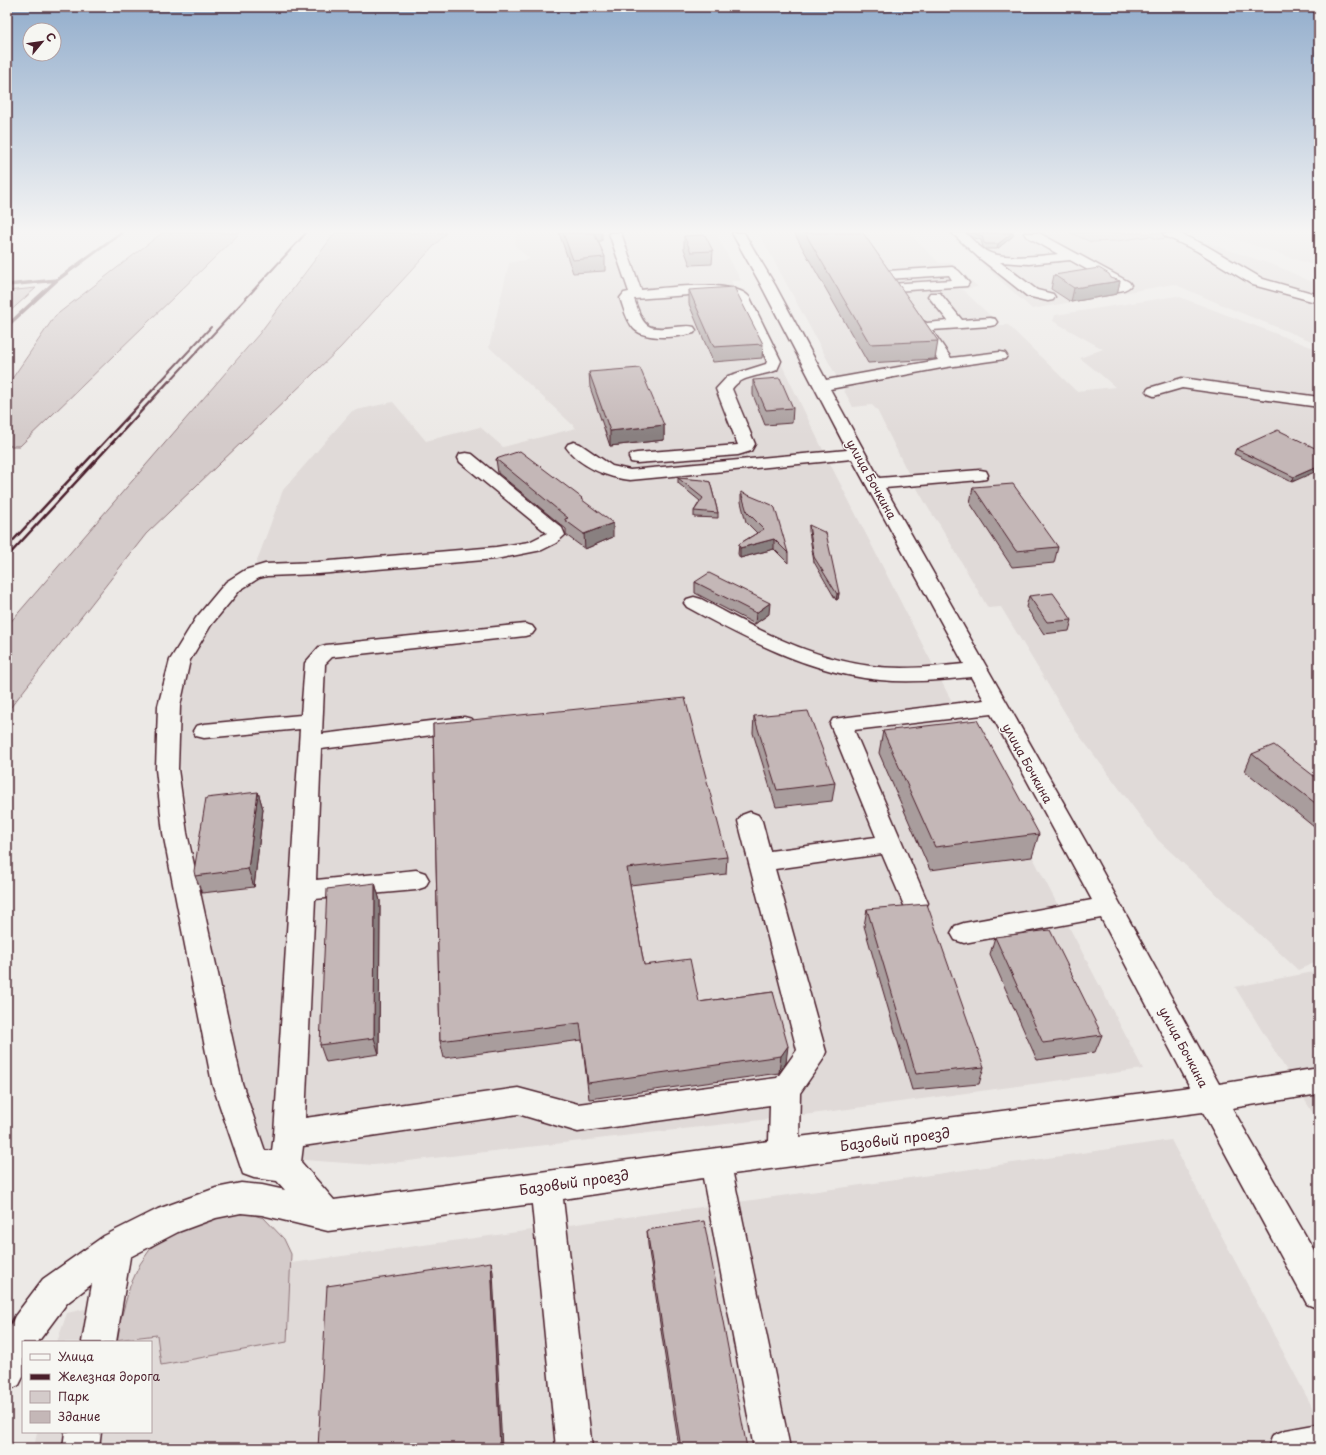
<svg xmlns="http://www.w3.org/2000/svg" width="1326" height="1455" font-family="'Playpen Sans',sans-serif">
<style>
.built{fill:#e0dad8}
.green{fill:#d4cbca;stroke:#8f757a}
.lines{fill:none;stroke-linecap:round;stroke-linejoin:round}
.stream{stroke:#886e73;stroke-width:3.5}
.minor-casing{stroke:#4a1f2b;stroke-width:3}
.minor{fill:#f6f6f2;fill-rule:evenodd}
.rail-far1{stroke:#4a1f2b;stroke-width:2}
.rail{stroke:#4a1f2b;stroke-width:2.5}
.wall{fill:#a99d9d;stroke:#4a1f2b}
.shaded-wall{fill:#898080;stroke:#4a1f2b}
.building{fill:#c4b7b7;stroke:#4a1f2b}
.labels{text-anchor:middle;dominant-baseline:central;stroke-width:3;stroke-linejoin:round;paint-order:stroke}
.street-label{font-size:12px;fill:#4a1f2b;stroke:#f6f6f2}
.near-street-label{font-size:14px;fill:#4a1f2b;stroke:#f6f6f2}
</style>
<rect width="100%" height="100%" fill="#ece9e6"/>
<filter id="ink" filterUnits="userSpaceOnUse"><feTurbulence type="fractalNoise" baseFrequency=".025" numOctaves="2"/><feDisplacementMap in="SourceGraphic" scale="8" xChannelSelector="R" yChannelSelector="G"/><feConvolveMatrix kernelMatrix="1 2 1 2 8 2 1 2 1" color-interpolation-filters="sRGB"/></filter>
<g filter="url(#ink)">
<path class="built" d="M 516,233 L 716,233 L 741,281 L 731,281 L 735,290 L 745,289 L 824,452 L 937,673 L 1143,1069 L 804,1115 L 374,1165 L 262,1157 L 234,1068 L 185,805 L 177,739 L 188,658 L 213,621 L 250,580 L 283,490 L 352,411 L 393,402 L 426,441 L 480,427 L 503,447 L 576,428 L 489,347 L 509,263 L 530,259 L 515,246 Z
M 759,233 L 909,233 L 939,263 L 952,263 L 978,287 L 962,289 L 1000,325 L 1008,325 L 1076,391 L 1115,387 L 1099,373 L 1080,358 L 1103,349 L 1053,321 L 1055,315 L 1177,296 L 1319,350 L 1319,961 L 1298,970 L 1158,840 L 1076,731 L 1001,607 L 988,608 L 940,525 L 930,511 L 906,469 L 877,410 L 872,405 L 853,407 Z
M 948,233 L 1178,233 L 1279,267 L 1319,285 L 1319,344 L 1234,310 L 1174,284 L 1032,309 Z
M 1217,233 L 1319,233 L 1319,267 Z
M 1319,971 L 1319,1123 L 1235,987 Z
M 1171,1140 L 1319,1420 L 1319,1448 L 34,1448 L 37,1432 L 151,1432 L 151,1342 L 57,1342 L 67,1313 L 291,1263 L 847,1187 Z"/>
<path class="green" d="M 162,233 L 240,233 L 20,446 L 7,446 L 7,386 L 55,316 Z
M 335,233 L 446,233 L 340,348 L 146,534 L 7,712 L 7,626 L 259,334 Z
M 1071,233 L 1162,233 L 1171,238 L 1157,239 L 1150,236 L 1117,241 L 1091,242 Z
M 36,288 L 7,314 L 7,291 Z
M 239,1211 L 264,1218 L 284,1239 L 291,1254 L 287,1342 L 161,1365 L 157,1335 L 115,1340 L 130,1286 L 140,1264 L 151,1248 L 177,1226 Z"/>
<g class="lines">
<path class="stream" d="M 7,285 L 57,280
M 7,326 L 57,280 L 121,233"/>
<g class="minor-casing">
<path id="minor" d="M 609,233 L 621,233 L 641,290 C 664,288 736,278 750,298 L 781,361 L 777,370 C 763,376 741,375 732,389 L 755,444 L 751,451 L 738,455 L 637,463 L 631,462 L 629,458 L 631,454 L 637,453 L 738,445 L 716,389 L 728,376 L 766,364 L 767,361 L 738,300 L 727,295 L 716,293 L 634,299 C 644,326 644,331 675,327 C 682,327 688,325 694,327 L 696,330 L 694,333 C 679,337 646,341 634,329 C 626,320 624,309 620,298 L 624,293 L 629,292 Z
M 732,233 L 744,233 L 775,285 L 826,380 L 938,360 L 914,324 L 916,321 L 921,320 L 927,323 L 948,321 L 928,296 L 930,293 L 940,293 L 962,320 L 990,318 L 995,319 L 997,322 L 995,325 L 990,326 L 932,330 L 951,358 L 1000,352 L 1005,353 L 1007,356 L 1005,359 L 947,367 L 830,389 L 879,478 L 980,470 L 986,471 L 988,475 L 986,479 L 980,480 L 885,488 L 1096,860 L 1219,1084 L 1319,1068 L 1319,1094 L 1232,1108 L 1319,1259 L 1319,1309 L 1307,1304 L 1203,1112 L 733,1174 L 790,1448 L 754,1448 L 703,1178 L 563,1199 L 592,1448 L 556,1448 L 532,1204 L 328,1231 L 262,1215 L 241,1213 L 216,1218 L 178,1232 L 130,1257 L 116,1342 L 82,1342 L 92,1284 L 67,1303 L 38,1342 L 23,1342 L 23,1377 L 19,1385 L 7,1391 L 7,1333 L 15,1316 L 43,1279 L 104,1236 L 158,1209 L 216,1188 L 241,1183 L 262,1185 L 285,1190 L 277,1181 L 254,1178 L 243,1174 L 212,1083 L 163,833 L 156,769 L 158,706 L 170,660 L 196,618 L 226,582 L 245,570 L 265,564 L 318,562 L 496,547 L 529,542 L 547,533 L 460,462 L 458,458 L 460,454 L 466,453 L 472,454 L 562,528 L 565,535 L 556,543 L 542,550 L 496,559 L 318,574 L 267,576 L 259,578 L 240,590 L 211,625 L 190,660 L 180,706 L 178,769 L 187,833 L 242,1083 L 265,1151 L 272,1151 L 274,1134 L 300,729 L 204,738 L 196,736 L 193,731 L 196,726 L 204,724 L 301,715 L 305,663 L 319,647 L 326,645 L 525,624 L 532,626 L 535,630 L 532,634 L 525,636 L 332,657 L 325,664 L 322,734 L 464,717 L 472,719 L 475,724 L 472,729 L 464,731 L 321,749 L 316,880 L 416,870 L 425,873 L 429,880 L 425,887 L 416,890 L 315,899 L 305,1118 L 518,1088 L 578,1104 L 777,1078 L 797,1050 L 738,821 L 742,815 L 750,812 L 758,815 L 762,821 L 770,851 L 876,837 L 830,724 L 833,719 L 984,700 L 971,677 C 941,680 910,683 880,680 C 810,673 747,640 687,607 L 684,603 L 687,599 L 694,597 L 701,599 C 754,628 809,658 870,666 C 901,670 933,667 964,664 L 852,459 L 630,480 C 608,478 579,466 566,447 L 568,444 L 574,442 L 580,444 L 612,466 L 630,470 L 847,450 L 761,285 ZM 991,714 L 1092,900 L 964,923 L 955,926 L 951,933 L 955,940 L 964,943 L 1101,918 L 1190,1087 L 799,1137 L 800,1093 L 822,1061 L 826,1052 L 775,869 L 882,854 L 906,910 L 915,913 L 924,910 L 928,903 L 854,730 ZM 770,1105 L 769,1141 L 334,1200 L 301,1162 L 303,1146 L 518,1114 L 578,1132 Z
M 952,233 L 965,233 C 972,239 979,247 986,251 C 1002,260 1041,256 1058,254 L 1026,236 L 1024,233 L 1039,233 L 1129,282 L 1131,285 C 1127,291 1116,292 1109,291 L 1107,288 L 1113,284 L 1070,260 L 1029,264 L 1000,262 L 1037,290 L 1053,294 L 1055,297 L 1053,300 L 1048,301 L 1027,296 L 978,257 Z
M 1163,233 L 1178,233 L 1205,245 L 1263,279 L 1319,295 L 1319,303 L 1253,285 L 1197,251 L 1165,236 Z
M 952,267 C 959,269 964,277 969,283 L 967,286 L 895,291 L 890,290 L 888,287 L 890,284 L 952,280 L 949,275 L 887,279 L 882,278 L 881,275 L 882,272 L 887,271 Z
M 1182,378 L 1319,397 L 1319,407 L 1182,388 L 1154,396 L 1149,394 L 1146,391 L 1149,388 Z
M 1319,1424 L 1319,1448 L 1268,1448 L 1273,1435 L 1286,1430 Z
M 65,1432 L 101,1432 L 99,1448 L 63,1448 Z"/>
</g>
<use href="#minor" class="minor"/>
<path class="rail-far1" d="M 160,382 L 211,327
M 169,382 L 306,233"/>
<path class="rail" d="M 7,547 L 161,381
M 7,557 L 169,381"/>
</g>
<path class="wall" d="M 559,233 L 602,233 L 602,241 L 598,241 L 605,257 L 605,271 L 573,273 Z
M 794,233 L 863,233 L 938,341 L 935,359 L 868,363 Z
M 967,233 L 1013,233 L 1013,236 L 997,249 L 985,249 L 983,247 L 981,240 L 972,237 Z
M 684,236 L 713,251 L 712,264 L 690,265 L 684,249 Z
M 1054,275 L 1111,278 L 1120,281 L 1117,294 L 1071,302 L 1051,289 Z
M 689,290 L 763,344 L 762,358 L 713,362 L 689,304 Z
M 589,372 L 664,425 L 664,440 L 610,446 L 590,387 Z
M 753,380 L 793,408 L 792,423 L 765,425 L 753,395 Z
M 1236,449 L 1319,450 L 1292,482 L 1234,454 Z
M 496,459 L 583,501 L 613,537 L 585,549 L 566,535 L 566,529 L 498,473 Z
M 678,478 L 710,482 L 718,513 L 718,518 L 694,517 L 694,511 L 700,501 L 678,483 Z
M 973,487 L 1058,547 L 1054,563 L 1012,567 L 970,503 Z
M 741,492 L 788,553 L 788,563 L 774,549 L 740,558 L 738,554 L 739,544 L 757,533 L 746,522 L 741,502 Z
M 809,525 L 839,593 L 838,599 L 836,600 L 814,562 L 809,531 Z
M 695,582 L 769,614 L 755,624 L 695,593 Z
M 1029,596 L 1072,620 L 1069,631 L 1044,634 L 1026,607 Z
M 754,716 L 835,783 L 832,801 L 776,807 L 753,733 Z
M 433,724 L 727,857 L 726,874 L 630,885 L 644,965 L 699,1002 L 773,992 L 786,1063 L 779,1073 L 589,1099 L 582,1040 L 444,1058 L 440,1041 Z
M 883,731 L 1039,834 L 1032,857 L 930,870 L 879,753 Z
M 1252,754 L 1319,780 L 1319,831 L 1245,771 Z
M 258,792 L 263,809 L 254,887 L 202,893 L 195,876 Z
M 375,883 L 380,901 L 379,1054 L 326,1062 L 320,1045 Z
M 867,909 L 984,1067 L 979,1084 L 912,1090 L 864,926 Z
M 995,937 L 1102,1035 L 1095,1052 L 1037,1060 L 990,954 Z
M 647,1230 L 747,1448 L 679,1448 L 648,1245 Z"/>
<path class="shaded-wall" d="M 1012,233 L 1013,233 L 1013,236 L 997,249 L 998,244 Z
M 1120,281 L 1117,294 L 1071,302 L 1074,288 Z
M 664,425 L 664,440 L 610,446 L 610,431 Z
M 1319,466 L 1319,470 L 1292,482 L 1294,477 Z
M 613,523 L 613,537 L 585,549 L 584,534 Z
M 774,539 L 774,549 L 740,558 L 740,548 Z
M 839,593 L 838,599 L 836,600 L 837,594 Z
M 770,603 L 769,614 L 755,624 L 756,613 Z
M 258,792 L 263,809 L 254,887 L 248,869 Z
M 375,883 L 380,901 L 379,1054 L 374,1038 Z
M 788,1046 L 786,1063 L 779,1073 L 781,1056 Z
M 491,1262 L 493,1272 L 502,1448 L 500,1448 Z"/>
<path class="building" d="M 563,233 L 594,233 L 605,257 L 573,260 Z
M 805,233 L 863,233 L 938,341 L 870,344 Z
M 972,233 L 1012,233 L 998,244 L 986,244 L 984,243 L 982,236 Z
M 705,235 L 713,251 L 691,252 L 684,236 Z
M 1099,268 L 1109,274 L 1111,278 L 1120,281 L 1074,288 L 1054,275 Z
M 734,287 L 763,344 L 714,347 L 689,290 Z
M 640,368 L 664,425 L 610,431 L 589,372 Z
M 780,378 L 793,408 L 766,410 L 753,380 Z
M 1278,430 L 1319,450 L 1319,466 L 1294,477 L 1236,449 Z
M 520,451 L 582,498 L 581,499 L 613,523 L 584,534 L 565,520 L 565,519 L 568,518 L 496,459 Z
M 678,478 L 703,480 L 710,482 L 718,513 L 694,511 L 703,498 Z
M 1013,484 L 1058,547 L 1016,551 L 973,487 Z
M 741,492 L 772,505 L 775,508 L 788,553 L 774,539 L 740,548 L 739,544 L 764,529 L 747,512 Z
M 809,525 L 826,533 L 839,593 L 837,594 L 814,557 Z
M 709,573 L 770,603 L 756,613 L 695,582 Z
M 1053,593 L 1072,620 L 1047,622 L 1029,596 Z
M 685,698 L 727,857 L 627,868 L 644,965 L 690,959 L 699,1002 L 773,992 L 788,1046 L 781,1056 L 588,1083 L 580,1023 L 440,1041 L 433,724 Z
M 808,711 L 835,783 L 777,790 L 754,716 Z
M 977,720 L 1039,834 L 935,847 L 883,731 Z
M 1274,745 L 1319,780 L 1319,806 L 1252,754 Z
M 258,792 L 248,869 L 195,876 L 194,871 L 206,798 Z
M 375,883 L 374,1038 L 320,1045 L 327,889 Z
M 927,904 L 984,1067 L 916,1074 L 867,909 Z
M 1050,930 L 1102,1035 L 1043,1043 L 995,937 Z
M 704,1221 L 747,1448 L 681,1448 L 647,1230 Z
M 491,1262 L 500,1448 L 318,1448 L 327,1286 Z"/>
</g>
<linearGradient id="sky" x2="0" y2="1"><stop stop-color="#92adcc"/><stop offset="0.53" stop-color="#f6f5f4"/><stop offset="1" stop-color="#f6f5f4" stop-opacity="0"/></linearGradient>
<rect width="1326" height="436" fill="url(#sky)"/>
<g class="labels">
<g class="street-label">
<text transform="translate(872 479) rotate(61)">улица Бочкина</text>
<text transform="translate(1028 763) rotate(61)">улица Бочкина</text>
<text transform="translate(1184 1047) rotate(62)">улица Бочкина</text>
</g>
<g class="near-street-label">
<text transform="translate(895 1139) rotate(-7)">Базовый проезд</text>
<text transform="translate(574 1182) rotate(-8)">Базовый проезд</text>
</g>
</g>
<rect width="1326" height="1455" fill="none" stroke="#f6f6f2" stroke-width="24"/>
<rect x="12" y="12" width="1302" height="1431" fill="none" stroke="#4a1f2b" stroke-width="1.5" filter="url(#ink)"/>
<rect x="22" y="1341" width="130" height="92" fill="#f6f6f2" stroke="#b1a0a2"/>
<rect x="30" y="1354" width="20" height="6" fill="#f6f6f2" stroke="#b1a0a2"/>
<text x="58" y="1361" font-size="12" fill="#4a1f2b">Улица</text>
<rect x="30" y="1374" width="20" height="6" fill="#4a1f2b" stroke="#b1a0a2"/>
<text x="58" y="1381" font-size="12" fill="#4a1f2b">Железная дорога</text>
<rect x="30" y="1391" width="20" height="12" fill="#d4cbca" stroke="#b1a0a2"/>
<text x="58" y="1401" font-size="12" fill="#4a1f2b">Парк</text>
<rect x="30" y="1411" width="20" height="12" fill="#c4b7b7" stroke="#b1a0a2"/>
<text x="58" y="1421" font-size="12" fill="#4a1f2b">Здание</text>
<g transform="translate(42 42) rotate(61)"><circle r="19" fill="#f6f6f2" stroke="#b1a0a2"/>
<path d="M0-3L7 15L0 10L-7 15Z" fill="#4a1f2b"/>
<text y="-6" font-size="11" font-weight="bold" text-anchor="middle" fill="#4a1f2b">С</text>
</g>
</svg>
